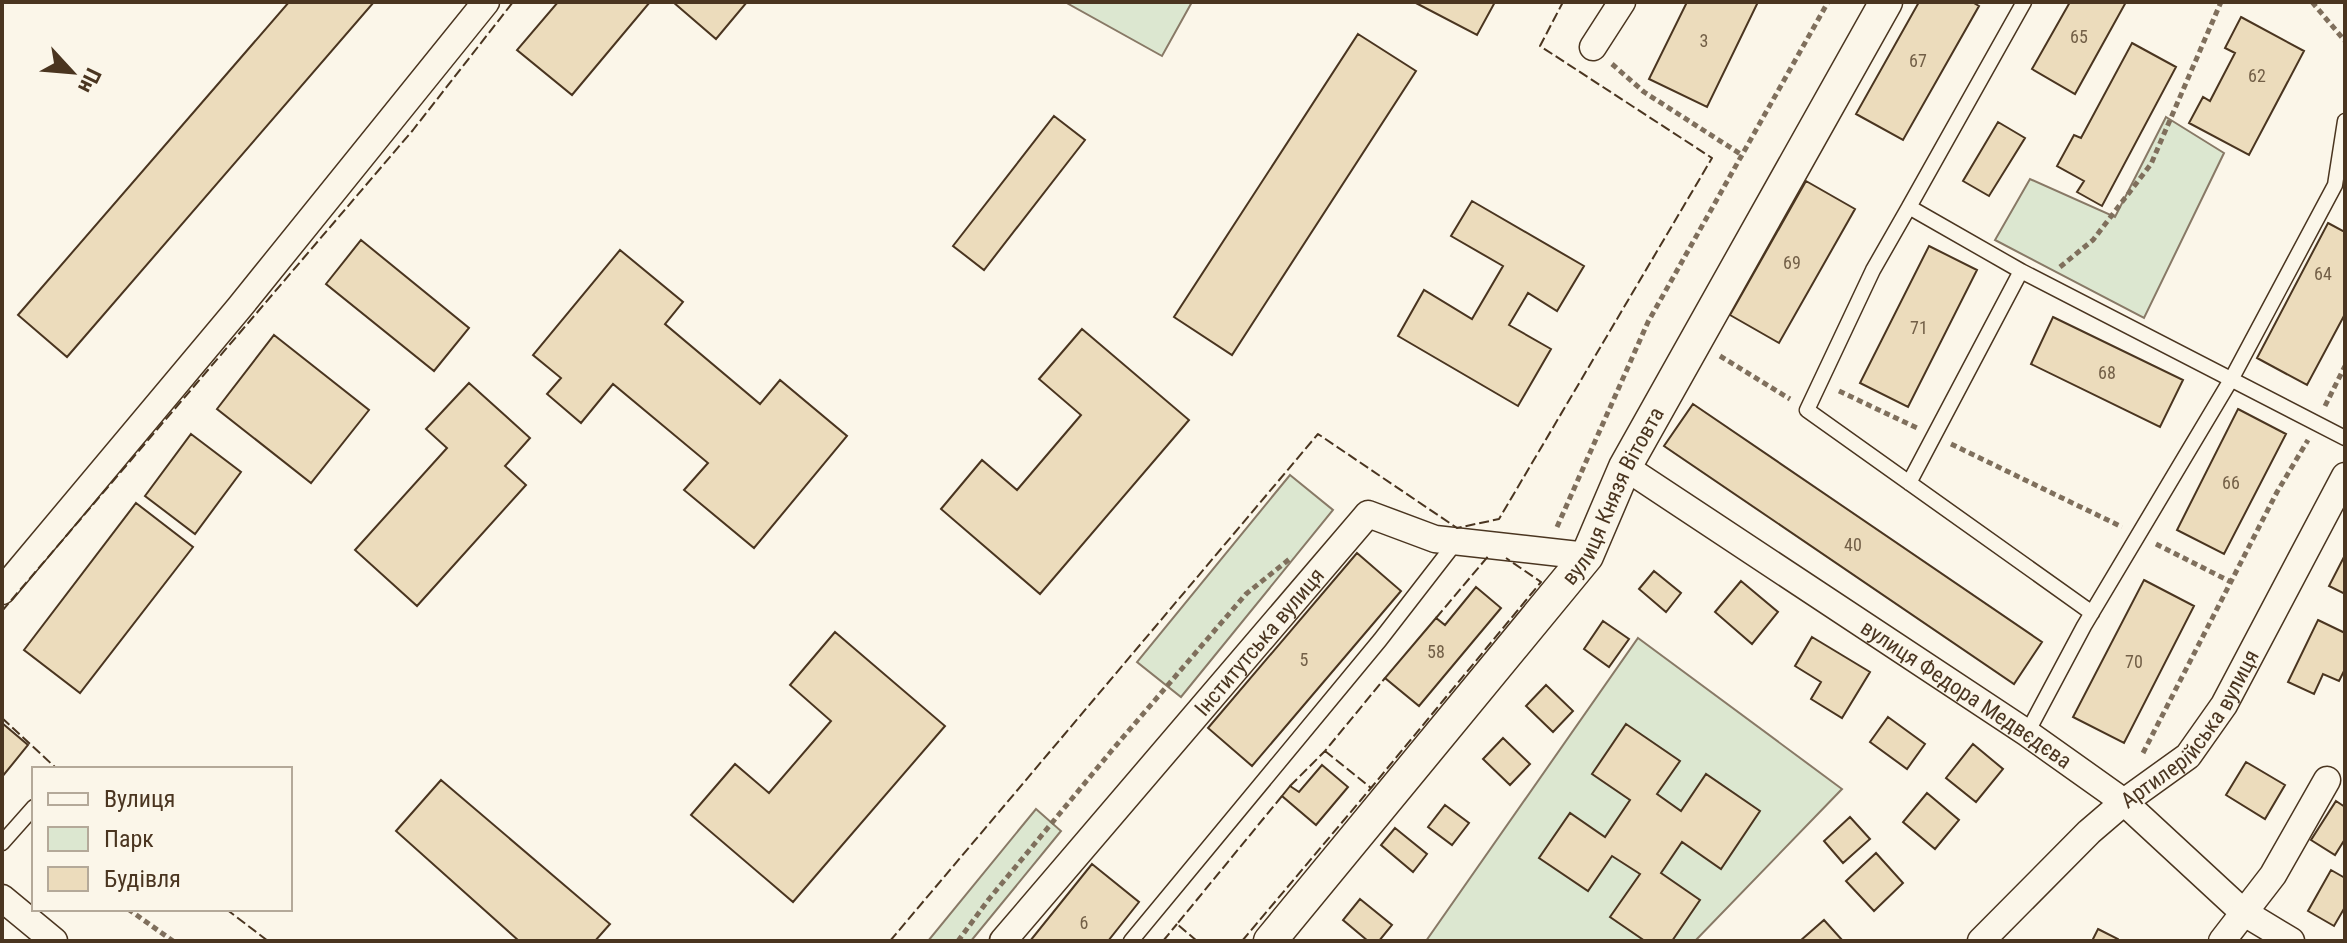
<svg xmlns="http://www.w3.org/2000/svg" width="2347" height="943" font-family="'Roboto Condensed',sans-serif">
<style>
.green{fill:#dce7d0;stroke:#887966;stroke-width:2}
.building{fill:#ecdcbc;stroke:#4a3520;stroke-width:2}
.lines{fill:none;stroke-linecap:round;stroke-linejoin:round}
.service-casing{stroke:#4a3520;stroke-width:17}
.minor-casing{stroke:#4a3520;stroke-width:29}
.tertiary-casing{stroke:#4a3520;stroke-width:35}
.path{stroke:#7f6f5c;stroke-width:5;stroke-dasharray:6 4;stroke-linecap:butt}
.service{stroke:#fbf6e9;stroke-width:14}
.minor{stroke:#fbf6e9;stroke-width:26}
.tertiary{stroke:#fbf6e9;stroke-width:32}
.fence{stroke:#4a3520;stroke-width:2;stroke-dasharray:10 4;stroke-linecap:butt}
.labels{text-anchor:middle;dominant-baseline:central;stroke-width:6;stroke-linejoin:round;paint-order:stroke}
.number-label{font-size:18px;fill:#725f47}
.street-label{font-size:22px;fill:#4a3520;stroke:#fbf6e9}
</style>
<rect width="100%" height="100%" fill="#fbf6e9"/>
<path class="green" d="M 1065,2 L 1192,2 L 1162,56 Z
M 2166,117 L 2224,153 L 2144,318 L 1995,240 L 2030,179 L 2115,217 Z
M 1290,475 L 1333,510 L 1181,697 L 1137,662 Z
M 1638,638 L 1842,789 L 1695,941 L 1426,941 Z
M 1036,809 L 1061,831 L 971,941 L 928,941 Z"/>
<path class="building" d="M 289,2 L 374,2 L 67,357 L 18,315 Z
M 558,2 L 650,2 L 572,95 L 517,50 Z
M 673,2 L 747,2 L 716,39 Z
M 1414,2 L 1495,2 L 1477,35 Z
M 1687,2 L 1758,2 L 1707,107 L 1649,79 Z
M 1919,2 L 1972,2 L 1979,6 L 1903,140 L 1856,114 Z
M 2070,2 L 2126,2 L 2075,94 L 2032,69 Z
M 2241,17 L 2304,51 L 2249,155 L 2189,123 L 2203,97 L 2210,101 L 2235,53 L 2225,48 Z
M 1358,34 L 1416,71 L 1232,355 L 1174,317 Z
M 2132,43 L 2176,67 L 2102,206 L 2077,192 L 2084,181 L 2057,166 L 2074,135 L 2081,138 Z
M 1054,116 L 1085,140 L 984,270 L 953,246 Z
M 1998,122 L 2025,138 L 1989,196 L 1963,181 Z
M 1806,181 L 1855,209 L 1779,343 L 1730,315 Z
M 1472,201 L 1584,266 L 1557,311 L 1528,293 L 1509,325 L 1551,349 L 1518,406 L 1398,336 L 1424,290 L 1472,319 L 1503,266 L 1451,236 Z
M 2328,223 L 2345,232 L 2345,314 L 2307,385 L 2257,358 Z
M 361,240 L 469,328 L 434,371 L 326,284 Z
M 1929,246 L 1977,270 L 1908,407 L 1860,383 Z
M 620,250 L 683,302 L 665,324 L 760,404 L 780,380 L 847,436 L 754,548 L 684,490 L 708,463 L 613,384 L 581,423 L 547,394 L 561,378 L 533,355 Z
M 2053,317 L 2183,380 L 2160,427 L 2031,364 Z
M 1082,329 L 1189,420 L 1040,594 L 941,509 L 982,460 L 1017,490 L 1081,415 L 1039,379 Z
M 274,335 L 369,410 L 311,483 L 217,409 Z
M 469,383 L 530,438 L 505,466 L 526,485 L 417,606 L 355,550 L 447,448 L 426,429 Z
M 1693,404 L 2042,642 L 2014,684 L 1664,446 Z
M 2238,409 L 2286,434 L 2224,554 L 2177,530 Z
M 191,434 L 241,472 L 195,534 L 145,496 Z
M 136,503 L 193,547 L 80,693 L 24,650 Z
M 1357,553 L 1401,591 L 1252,766 L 1208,728 Z
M 2345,555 L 2345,594 L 2329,586 Z
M 1654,571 L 1681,593 L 1666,612 L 1639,589 Z
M 2144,580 L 2194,606 L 2124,743 L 2073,717 Z
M 1741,581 L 1778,612 L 1752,644 L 1715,612 Z
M 1476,587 L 1501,608 L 1419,706 L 1385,678 L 1436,618 L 1445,625 Z
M 2318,620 L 2345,633 L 2345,669 L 2339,681 L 2323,674 L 2314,694 L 2288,682 Z
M 1603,621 L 1629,639 L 1609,667 L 1584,649 Z
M 835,632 L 945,726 L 793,902 L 691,815 L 735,764 L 769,793 L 831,721 L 790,685 Z
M 1812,637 L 1870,672 L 1842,718 L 1811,699 L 1821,682 L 1795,666 Z
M 1546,685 L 1573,711 L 1553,732 L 1526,706 Z
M 1888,717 L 1925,744 L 1907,769 L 1870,742 Z
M 2,723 L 28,745 L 2,777 Z
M 1626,724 L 1680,761 L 1657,794 L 1681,811 L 1706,774 L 1760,811 L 1721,869 L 1682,842 L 1661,873 L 1700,900 L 1672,941 L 1645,941 L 1610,917 L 1640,874 L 1612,856 L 1588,891 L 1539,858 L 1570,813 L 1605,837 L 1630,800 L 1592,774 Z
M 1503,738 L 1530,764 L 1510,785 L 1483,759 Z
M 1973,744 L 2003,769 L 1976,802 L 1946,778 Z
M 2246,762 L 2285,785 L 2265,819 L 2226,795 Z
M 1322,765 L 1348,787 L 1316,825 L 1282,796 L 1290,786 L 1299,792 Z
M 441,780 L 610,924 L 595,941 L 519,941 L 396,831 Z
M 1927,793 L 1959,820 L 1935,849 L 1903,822 Z
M 2336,801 L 2345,807 L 2345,839 L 2335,855 L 2311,840 Z
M 1445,805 L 1469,823 L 1452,845 L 1428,827 Z
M 1850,817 L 1870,839 L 1843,863 L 1824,841 Z
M 1395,828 L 1427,854 L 1413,872 L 1381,845 Z
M 1876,853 L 1903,883 L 1874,911 L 1846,881 Z
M 1092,864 L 1139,902 L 1108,941 L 1030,941 Z
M 2331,870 L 2345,878 L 2345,907 L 2334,926 L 2308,911 Z
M 1360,899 L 1392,925 L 1379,941 L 1368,941 L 1343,920 Z
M 1824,920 L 1843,941 L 1800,941 Z
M 2098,929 L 2118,939 L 2118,941 L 2092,941 Z"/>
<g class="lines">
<g class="service-casing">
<path id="service" d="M 1909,207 L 1873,270 L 1807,410 L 2092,613
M 2021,271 L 1909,207 L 2024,2
M 1909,483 L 2021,271 L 2345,438
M 2027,733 L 2084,626 L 2232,378 L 2335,185 L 2345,121
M 2,843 L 34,807
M 1131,941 L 1380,640 L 1456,542"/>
</g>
<g class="minor-casing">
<g id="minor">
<path d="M 1593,47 L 1622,2"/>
<path id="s1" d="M 1625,467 L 2027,733 L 2124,802 L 2243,912 L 2291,941"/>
<path d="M 2,591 L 239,308 L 486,2"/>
<path d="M 2,898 L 54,941"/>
<path id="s2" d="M 1003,941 L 1368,514 L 1435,539 L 1587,556"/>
<path id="s3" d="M 1981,941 L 2089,832 L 2124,802 L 2188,756 L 2224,705 L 2345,476"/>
<path d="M 2222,941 L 2273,875 L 2327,780"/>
</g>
</g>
<g class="tertiary-casing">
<g id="tertiary">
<path id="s4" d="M 1270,941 L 1587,556 L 1625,467 L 1886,2"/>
</g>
</g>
<path class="path" d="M 2312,2 L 2345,41
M 1612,64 L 1644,92 L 1742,155
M 2060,267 L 2093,240 L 2151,164 L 2221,2
M 1720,356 L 1790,399
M 1839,391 L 1917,428
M 2325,406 L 2345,366
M 1951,444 L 2122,527
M 1557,527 L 1648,322 L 1828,2
M 2156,544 L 2231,582
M 2143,753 L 2277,492 L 2308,440
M 128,909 L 173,941
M 958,941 L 989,899 L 1113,749 L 1246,594 L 1292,557"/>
<use href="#service" class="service"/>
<use href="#minor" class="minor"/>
<use href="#tertiary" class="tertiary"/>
<path class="fence" d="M 2,611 L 413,130 L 513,2
M 1436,618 L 1490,554
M 2,718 L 57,769
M 1325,751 L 1371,788 L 1541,582 L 1506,558
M 1290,786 L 1325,751 L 1385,678
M 226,909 L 268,941
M 890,941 L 1318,434 L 1457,528 L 1499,519 L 1712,158 L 1540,46 L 1563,2
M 1163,941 L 1177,924
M 1197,941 L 1177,924 L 1282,796
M 1242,941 L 1371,788"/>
</g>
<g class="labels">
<g class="number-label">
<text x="2079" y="36">65</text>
<text x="1704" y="40">3</text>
<text x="1918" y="60">67</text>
<text x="2257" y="75">62</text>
<text x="1792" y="262">69</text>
<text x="2323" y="273">64</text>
<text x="1919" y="327">71</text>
<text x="2107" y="372">68</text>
<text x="2231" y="482">66</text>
<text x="1853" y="544">40</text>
<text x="1436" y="651">58</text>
<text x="1304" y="659">5</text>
<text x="2134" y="661">70</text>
<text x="1084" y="922">6</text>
</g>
<g class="street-label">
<text stroke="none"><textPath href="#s4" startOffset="564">вулиця Князя Вітовта</textPath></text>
<text stroke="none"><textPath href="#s2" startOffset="394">Інститутська вулиця</textPath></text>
<text stroke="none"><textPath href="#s1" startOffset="410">вулиця Федора Медвєдєва</textPath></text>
<text stroke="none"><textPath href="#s3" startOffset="300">Артилерійська вулиця</textPath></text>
</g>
</g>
<rect width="2347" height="943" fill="none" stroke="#4a3520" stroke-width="8"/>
<rect x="32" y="767" width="260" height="144" fill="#fbf6e9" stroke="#b4a999" stroke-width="2"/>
<rect x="48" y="793" width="40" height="12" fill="#fbf6e9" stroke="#b4a999" stroke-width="2"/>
<text x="104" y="807" font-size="24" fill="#4a3520">Вулиця</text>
<rect x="48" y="827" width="40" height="24" fill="#dce7d0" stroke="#b4a999" stroke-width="2"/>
<text x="104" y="847" font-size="24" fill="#4a3520">Парк</text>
<rect x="48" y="867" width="40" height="24" fill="#ecdcbc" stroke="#b4a999" stroke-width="2"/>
<text x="104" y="887" font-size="24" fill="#4a3520">Будівля</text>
<g transform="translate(72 72) rotate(116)" stroke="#fbf6e9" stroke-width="6" paint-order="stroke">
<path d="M0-6L14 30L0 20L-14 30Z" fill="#4a3520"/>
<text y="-12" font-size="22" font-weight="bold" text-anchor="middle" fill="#4a3520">Пн</text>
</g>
</svg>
